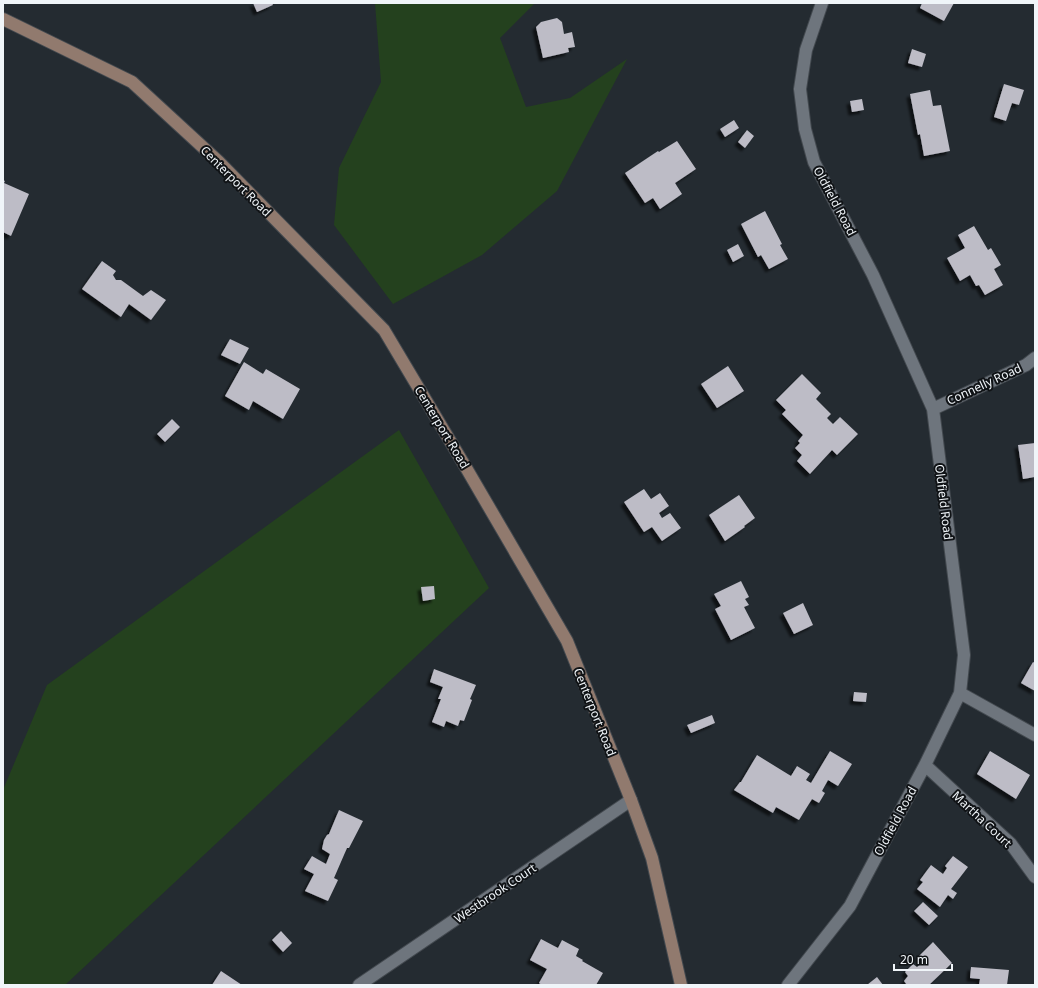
<svg xmlns="http://www.w3.org/2000/svg" width="1038" height="988" font-family="'Noto Sans',sans-serif">
<style>
.green{fill:#24411e}
.building{fill:#bdbcc6;filter:url(#shadow)}
.lines{fill:none;stroke-linecap:round;stroke-linejoin:round}
.minor-casing{stroke:#43494f;stroke-width:14}
.secondary-casing{stroke:#43494f;stroke-width:14}
.minor{stroke:#6e757d;stroke-width:12}
.secondary{stroke:#917a6e;stroke-width:12}
.labels{text-anchor:middle;dominant-baseline:central;stroke-width:4;stroke-linejoin:round;paint-order:stroke}
.street-label{font-size:12px;fill:#f0f5f9;stroke:#101316}
</style>
<defs>
<filter id="shadow"><feDropShadow dx="-3.5" dy="3.5" stdDeviation="1" flood-color="#0009"/></filter>
</defs>
<rect width="100%" height="100%" fill="#242b31"/>
<path class="green" d="M 375,3 L 535,3 L 500,38 L 526,107 L 570,98 L 627,59 L 557,191 L 482,255 L 393,304 L 334,225 L 339,168 L 381,82 Z
M 399,430 L 489,588 L 65,985 L 3,985 L 3,790 L 47,685 Z"/>
<path class="building" d="M 253,3 L 272,3 L 273,5 L 257,12 Z
M 922,3 L 954,3 L 944,21 L 920,8 Z
M 557,18 L 562,22 L 564,34 L 572,32 L 575,47 L 568,48 L 569,52 L 543,58 L 536,27 L 541,22 Z
M 912,49 L 926,54 L 922,67 L 908,63 Z
M 1004,84 L 1024,90 L 1019,105 L 1012,103 L 1006,121 L 994,117 Z
M 930,90 L 933,106 L 941,105 L 950,151 L 924,156 L 920,134 L 918,135 L 910,94 Z
M 862,99 L 864,110 L 852,112 L 850,101 Z
M 734,120 L 739,128 L 725,137 L 720,129 Z
M 747,130 L 754,136 L 745,148 L 738,142 Z
M 677,141 L 696,169 L 675,183 L 682,194 L 660,209 L 653,198 L 645,203 L 625,173 L 658,151 L 659,152 Z
M 3,180 L 5,181 L 4,183 L 29,194 L 11,236 L 3,232 Z
M 765,211 L 782,244 L 780,245 L 788,259 L 769,269 L 761,255 L 758,257 L 741,224 Z
M 974,226 L 988,250 L 991,248 L 1001,265 L 994,269 L 1003,285 L 985,295 L 979,285 L 976,286 L 970,275 L 960,281 L 947,258 L 965,248 L 958,235 Z
M 738,244 L 744,256 L 733,262 L 727,250 Z
M 102,261 L 116,271 L 113,275 L 116,280 L 121,280 L 143,296 L 151,290 L 166,300 L 151,320 L 129,304 L 121,317 L 82,289 Z
M 230,339 L 249,348 L 240,364 L 221,355 Z
M 244,362 L 263,374 L 266,369 L 300,389 L 283,419 L 253,401 L 249,410 L 225,396 Z
M 728,366 L 744,391 L 717,408 L 701,384 Z
M 802,374 L 821,393 L 816,399 L 831,414 L 827,418 L 833,424 L 840,417 L 858,434 L 837,455 L 832,450 L 810,474 L 797,461 L 802,455 L 795,448 L 800,443 L 798,441 L 803,435 L 782,414 L 786,410 L 776,400 Z
M 172,419 L 180,427 L 165,442 L 157,434 Z
M 1035,443 L 1035,477 L 1023,479 L 1018,445 Z
M 644,489 L 651,499 L 660,493 L 669,506 L 659,513 L 662,518 L 670,513 L 681,528 L 662,541 L 652,527 L 644,532 L 624,502 Z
M 739,495 L 755,518 L 744,526 L 745,527 L 725,541 L 709,515 Z
M 741,581 L 749,597 L 745,599 L 749,605 L 744,607 L 755,628 L 731,640 L 715,609 L 721,606 L 714,594 Z
M 434,586 L 435,599 L 423,601 L 421,587 Z
M 803,603 L 813,625 L 794,634 L 783,613 Z
M 1033,662 L 1035,663 L 1035,691 L 1021,683 Z
M 434,669 L 476,685 L 470,699 L 472,700 L 464,721 L 460,720 L 458,726 L 446,721 L 444,727 L 432,722 L 441,699 L 438,699 L 443,687 L 430,682 Z
M 854,692 L 867,693 L 866,702 L 853,701 Z
M 712,715 L 715,723 L 691,733 L 687,725 Z
M 830,751 L 852,764 L 838,786 L 828,780 L 822,791 L 825,793 L 819,803 L 812,799 L 799,820 L 776,807 L 773,813 L 734,790 L 740,782 L 741,782 L 757,755 L 791,776 L 797,766 L 810,774 L 806,780 L 811,783 Z
M 990,751 L 1030,775 L 1016,799 L 977,774 Z
M 339,810 L 363,821 L 349,848 L 347,848 L 334,878 L 338,880 L 328,901 L 305,891 L 314,874 L 304,869 L 312,856 L 326,864 L 330,854 L 322,849 L 324,840 L 327,835 L 329,834 Z
M 953,856 L 968,867 L 951,889 L 957,893 L 953,899 L 948,895 L 940,907 L 917,889 L 923,882 L 920,880 L 931,865 L 943,874 L 947,868 L 945,866 Z
M 923,902 L 938,916 L 929,925 L 914,911 Z
M 281,931 L 292,943 L 283,952 L 272,940 Z
M 541,939 L 558,948 L 562,940 L 579,949 L 576,956 L 583,960 L 582,961 L 603,973 L 596,985 L 542,985 L 539,983 L 547,969 L 530,960 Z
M 933,942 L 952,963 L 929,985 L 907,985 L 904,981 L 908,976 L 905,972 L 913,964 L 917,967 L 923,962 L 918,957 Z
M 971,967 L 1009,970 L 1007,985 L 979,985 L 980,979 L 970,978 Z
M 221,971 L 242,985 L 212,985 Z
M 877,977 L 883,985 L 867,985 Z"/>
<g class="lines">
<g class="minor-casing">
<path id="minor" d="M 933,409 L 1026,365 L 1035,358
M 960,693 L 1035,735
M 925,765 L 1011,844 L 1035,877
M 359,985 L 631,800
M 788,985 L 850,906 L 925,765 L 960,693 L 964,655 L 933,409 L 873,275 L 814,162 L 805,129 L 800,89 L 806,50 L 822,3"/>
</g>
<g class="secondary-casing">
<path id="secondary" d="M 3,19 L 132,82 L 219,162 L 384,330 L 465,466 L 567,641 L 631,800 L 652,858 L 681,985"/>
</g>
<use href="#minor" class="minor"/>
<use href="#secondary" class="secondary"/>
</g>
<g class="labels">
<g class="street-label">
<text transform="translate(236 181) rotate(45)">Centerport Road</text>
<text transform="translate(835 201) rotate(62)">Oldfield Road</text>
<text transform="translate(984 384) rotate(-25)">Connelly Road</text>
<text transform="translate(442 427) rotate(59)">Centerport Road</text>
<text transform="translate(944 502) rotate(83)">Oldfield Road</text>
<text transform="translate(595 712) rotate(68)">Centerport Road</text>
<text transform="translate(982 819) rotate(43)">Martha Court</text>
<text transform="translate(895 821) rotate(-62)">Oldfield Road</text>
<text transform="translate(495 893) rotate(-34)">Westbrook Court</text>
</g>
</g>
<rect width="1038" height="988" fill="none" stroke="#f0f5f9" stroke-width="8"/>
<path d="M894 964v6h58v-6" fill="none" stroke="#f0f5f9" stroke-width="2"/>
<text x="900" y="964" font-size="12" fill="#f0f5f9" stroke="#101316" stroke-width="3" paint-order="stroke">20 m</text>
</svg>
